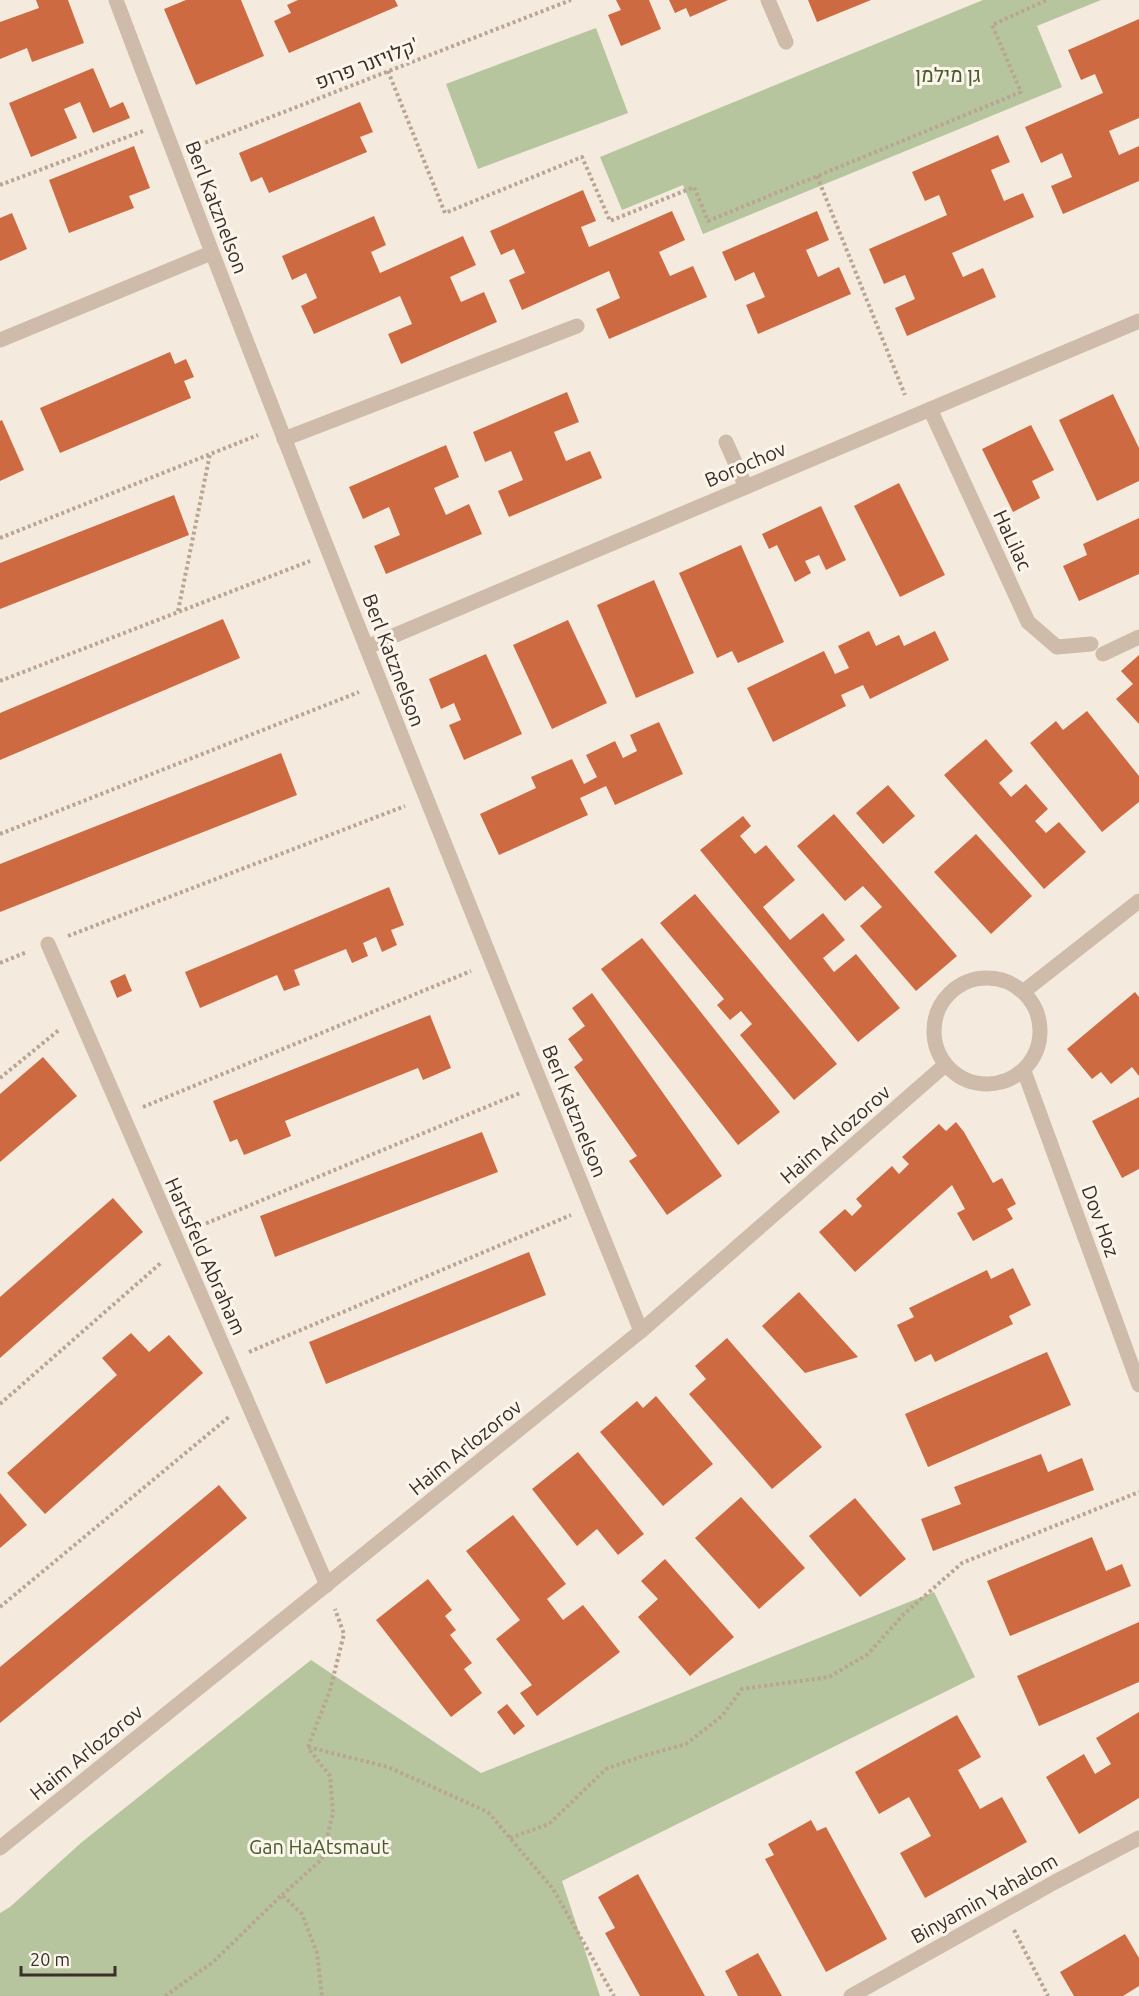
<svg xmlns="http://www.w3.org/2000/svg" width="1139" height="1996" font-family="Ubuntu,Heebo,sans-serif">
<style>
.green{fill:#b6c59d}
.building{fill:#ce6a42}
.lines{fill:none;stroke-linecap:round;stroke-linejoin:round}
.path{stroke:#baa593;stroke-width:4;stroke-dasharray:3 3;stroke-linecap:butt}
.service{stroke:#cebba9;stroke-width:15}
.minor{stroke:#cebba9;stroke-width:15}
.tertiary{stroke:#cebba9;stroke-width:15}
.labels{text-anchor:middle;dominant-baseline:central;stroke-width:6;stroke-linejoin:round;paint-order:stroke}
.street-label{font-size:20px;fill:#3a2f29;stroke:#fbf5eb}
.park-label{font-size:20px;fill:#475b2b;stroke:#fbf5eb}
</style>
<rect width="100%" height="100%" fill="#f4ebde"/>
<path class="green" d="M 983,0 L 1101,0 L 1037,26 L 1062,87 L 703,234 L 683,185 L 622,210 L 600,157 Z
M 596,28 L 628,113 L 478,169 L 446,84 Z
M 934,1592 L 975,1677 L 562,1881 L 600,1996 L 0,1996 L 0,1913 L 10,1907 L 82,1842 L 311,1660 L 481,1773 Z"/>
<path class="building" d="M 36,0 L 68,0 L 84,43 L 32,62 L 27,48 L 0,59 L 0,22 L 39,8 Z
M 186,0 L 241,0 L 264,56 L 196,85 L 164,9 Z
M 298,0 L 395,0 L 398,6 L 289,53 L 274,21 L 291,13 L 287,5 Z
M 616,0 L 649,0 L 661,29 L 621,46 L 608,15 L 621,10 Z
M 669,0 L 728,0 L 690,17 L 686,8 L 675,13 Z
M 808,0 L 871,0 L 817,22 Z
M 1139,19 L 1139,118 L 1109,131 L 1119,155 L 1139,146 L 1139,181 L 1063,214 L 1051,186 L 1072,177 L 1062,153 L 1041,163 L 1025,127 L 1103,93 L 1095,74 L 1081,80 L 1068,50 Z
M 93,68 L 110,108 L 123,102 L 130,118 L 93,133 L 80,102 L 64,109 L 77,138 L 31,157 L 9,103 Z
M 360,102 L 373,132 L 360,137 L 367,152 L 269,193 L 262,177 L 251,182 L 239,153 Z
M 998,135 L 1010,162 L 991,170 L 1004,201 L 1023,193 L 1034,217 L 952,253 L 963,277 L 983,268 L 996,297 L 907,336 L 895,308 L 915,299 L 905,275 L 884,284 L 869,249 L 947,215 L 939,195 L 925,201 L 912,172 Z
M 134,146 L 150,188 L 129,196 L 134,208 L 69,233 L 49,180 Z
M 583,190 L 596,221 L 581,227 L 589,247 L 672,211 L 685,240 L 659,252 L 670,276 L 693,266 L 707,297 L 609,339 L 596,309 L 620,298 L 609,271 L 522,310 L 509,280 L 525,273 L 514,249 L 501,255 L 490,231 Z
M 817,211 L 829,240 L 806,250 L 818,277 L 839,267 L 851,294 L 758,334 L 746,305 L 765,297 L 754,272 L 735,281 L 722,252 Z
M 12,213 L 27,249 L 0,261 L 0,218 Z
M 374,216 L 386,245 L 371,252 L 380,273 L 463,236 L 476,265 L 450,277 L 461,302 L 484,292 L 497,322 L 401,364 L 388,334 L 412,324 L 400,296 L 314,334 L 301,306 L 317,298 L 306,273 L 292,280 L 282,256 Z
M 170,352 L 175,364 L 186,359 L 194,377 L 184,381 L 191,398 L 60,453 L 40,408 Z
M 567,392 L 579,422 L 554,432 L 566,461 L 590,451 L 602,478 L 509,517 L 498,491 L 523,480 L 511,451 L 485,462 L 473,432 Z
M 1113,394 L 1139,448 L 1139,481 L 1097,501 L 1059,420 Z
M 2,420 L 24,470 L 0,481 L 0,421 Z
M 1031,425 L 1054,470 L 1032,481 L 1040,498 L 1013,512 L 982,449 Z
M 446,445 L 459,477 L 434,488 L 446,515 L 469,504 L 482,534 L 386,574 L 374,546 L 400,535 L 389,507 L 363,519 L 349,487 Z
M 899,483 L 945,575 L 900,597 L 854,506 Z
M 174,495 L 189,535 L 0,609 L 0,563 Z
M 821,506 L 846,560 L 826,570 L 819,555 L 805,561 L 811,573 L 795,582 L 777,545 L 769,549 L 762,534 Z
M 1139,518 L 1139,574 L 1079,601 L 1063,566 L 1087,555 L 1083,544 Z
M 741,545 L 784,642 L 738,663 L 732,651 L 717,658 L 679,573 Z
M 654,580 L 694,673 L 636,698 L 597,605 Z
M 223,619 L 240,658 L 0,760 L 0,713 Z
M 568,620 L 607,703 L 552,729 L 513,645 Z
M 869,631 L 876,646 L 899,635 L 904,646 L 935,631 L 949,660 L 870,699 L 863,685 L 841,695 L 846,706 L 773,742 L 747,688 L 824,651 L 835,674 L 849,668 L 838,646 Z
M 486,654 L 522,734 L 464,760 L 449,725 L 461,720 L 454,703 L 441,709 L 429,679 Z
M 1139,655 L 1139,724 L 1116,699 L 1133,684 L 1121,671 Z
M 1087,711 L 1139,776 L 1139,802 L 1102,832 L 1030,743 L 1056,721 L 1063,730 Z
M 659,722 L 683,774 L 615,805 L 606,786 L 580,798 L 588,815 L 499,855 L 480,814 L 536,788 L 531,777 L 572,759 L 584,784 L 597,777 L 586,755 L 615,741 L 623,758 L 637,751 L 630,735 Z
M 986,739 L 1013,771 L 999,783 L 1011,797 L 1026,784 L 1048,809 L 1035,821 L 1046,833 L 1059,822 L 1086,852 L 1044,889 L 944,775 Z
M 281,753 L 297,795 L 0,912 L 0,864 Z
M 888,785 L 915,816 L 883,844 L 856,813 Z
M 834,814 L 957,956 L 916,991 L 860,926 L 882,907 L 863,886 L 845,901 L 797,846 Z
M 743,816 L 751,826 L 740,836 L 755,854 L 766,845 L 795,880 L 763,907 L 790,940 L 823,913 L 845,940 L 823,958 L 834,972 L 856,954 L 900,1008 L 858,1042 L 700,850 Z
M 976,834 L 1032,896 L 991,934 L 934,872 Z
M 389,887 L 404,925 L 391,930 L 397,945 L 382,952 L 376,937 L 363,943 L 368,956 L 352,963 L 346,949 L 294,970 L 300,985 L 284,991 L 277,975 L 200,1008 L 185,972 Z
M 695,894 L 837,1064 L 794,1100 L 740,1035 L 752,1024 L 741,1011 L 730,1020 L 717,1005 L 724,999 L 660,923 Z
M 642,938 L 780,1112 L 738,1145 L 601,969 Z
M 125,974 L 132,991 L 117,998 L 110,981 Z
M 1135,992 L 1139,997 L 1139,1076 L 1132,1067 L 1111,1084 L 1101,1072 L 1092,1079 L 1067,1049 Z
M 592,993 L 722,1176 L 667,1215 L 629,1161 L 637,1156 L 574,1067 L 583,1060 L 568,1039 L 585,1026 L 572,1008 Z
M 430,1015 L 451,1068 L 423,1080 L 418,1068 L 285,1121 L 291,1136 L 244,1155 L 237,1139 L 230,1142 L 213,1101 Z
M 43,1057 L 77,1096 L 0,1162 L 0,1094 Z
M 1139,1097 L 1139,1169 L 1122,1178 L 1092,1121 Z
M 956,1122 L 964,1132 L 993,1183 L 1002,1178 L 1016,1204 L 1007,1209 L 1013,1219 L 973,1241 L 957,1213 L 965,1209 L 952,1185 L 855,1272 L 819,1232 L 845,1209 L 852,1216 L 862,1206 L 856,1199 L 892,1166 L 899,1174 L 909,1164 L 902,1157 L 939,1124 L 946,1131 Z
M 482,1132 L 498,1172 L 275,1257 L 260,1216 Z
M 113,1198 L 143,1232 L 0,1358 L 0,1297 Z
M 529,1252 L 546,1295 L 326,1384 L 309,1342 Z
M 1013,1268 L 1031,1305 L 1009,1316 L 1013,1324 L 935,1362 L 931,1354 L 915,1362 L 897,1325 L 914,1317 L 909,1308 L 987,1270 L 991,1279 Z
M 799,1292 L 858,1357 L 805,1373 L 762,1326 Z
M 131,1333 L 149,1352 L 169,1335 L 203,1373 L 45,1514 L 7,1473 L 117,1375 L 102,1358 Z
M 727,1338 L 822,1447 L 772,1489 L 689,1394 L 706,1379 L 695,1366 Z
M 1047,1352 L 1071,1405 L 928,1467 L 905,1414 Z
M 656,1396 L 713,1464 L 663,1506 L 600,1432 L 637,1401 L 643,1408 Z
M 578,1452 L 644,1534 L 618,1555 L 597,1529 L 577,1546 L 532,1489 Z
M 1041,1454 L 1048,1472 L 1082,1458 L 1094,1490 L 933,1551 L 921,1519 L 961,1504 L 954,1487 Z
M 219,1485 L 247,1518 L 0,1723 L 0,1667 Z
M 0,1493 L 27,1525 L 0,1548 Z
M 741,1497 L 805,1568 L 759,1609 L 695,1538 Z
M 855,1498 L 906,1559 L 860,1597 L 809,1536 Z
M 513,1515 L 566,1584 L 547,1599 L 563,1620 L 583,1605 L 620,1652 L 537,1716 L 520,1693 L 532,1685 L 496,1639 L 520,1620 L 466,1551 Z
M 1092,1537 L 1106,1571 L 1122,1564 L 1131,1586 L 1010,1636 L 987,1581 Z
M 665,1559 L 734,1637 L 690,1676 L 638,1617 L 658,1599 L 641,1581 Z
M 428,1579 L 452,1610 L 445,1616 L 456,1630 L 450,1635 L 472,1663 L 464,1669 L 482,1693 L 451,1717 L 376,1620 Z
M 1139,1622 L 1139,1682 L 1039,1726 L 1017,1676 Z
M 507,1704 L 525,1726 L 514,1735 L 497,1712 Z
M 1139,1712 L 1139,1798 L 1079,1834 L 1046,1777 L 1084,1754 L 1095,1774 L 1111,1764 L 1096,1738 Z
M 957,1715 L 981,1757 L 958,1770 L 980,1809 L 1002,1797 L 1027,1842 L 925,1898 L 900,1853 L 931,1836 L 909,1797 L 879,1814 L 855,1772 Z
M 811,1820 L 817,1831 L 826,1827 L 887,1939 L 826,1972 L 765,1859 L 774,1855 L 768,1844 Z
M 638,1874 L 705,1996 L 640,1996 L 605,1933 L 615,1928 L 598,1897 Z
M 1125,1934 L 1139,1958 L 1139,1986 L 1123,1996 L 1074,1996 L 1060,1972 Z
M 758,1953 L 782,1996 L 738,1996 L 725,1971 Z"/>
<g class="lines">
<path class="path" d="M 388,71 L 445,213 L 582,157 L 610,221 L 694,187 L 708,221 L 1021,92 L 992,25 L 1047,0
M 194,147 L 571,0
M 817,176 L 905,395
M 0,185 L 143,131
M 0,538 L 258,435
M 178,611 L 210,454
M 0,681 L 310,561
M 0,834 L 359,692
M 68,936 L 405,806
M 0,963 L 27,952
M 0,1078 L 59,1030
M 143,1107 L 471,971
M 195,1228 L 520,1093
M 249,1352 L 571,1215
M 0,1404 L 162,1262
M 0,1607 L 230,1416
M 308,1747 L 388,1767 L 488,1812 L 553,1889 L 614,1996
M 308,1747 L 330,1690 L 344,1634 L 335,1609
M 510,1838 L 549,1824 L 606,1769 L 643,1756 L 686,1744 L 722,1716 L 742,1689 L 829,1677 L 868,1654 L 903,1615 L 962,1563 L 1139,1492
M 282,1895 L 322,1859 L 333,1813 L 330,1776 L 308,1748
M 1014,1930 L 1048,1996
M 165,1996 L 213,1962 L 282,1895 L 302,1914 L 317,1953 L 322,1996"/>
<path class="service" d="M 768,0 L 786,42
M 284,439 L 577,326
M 726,442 L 746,487"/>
<path class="minor" d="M 116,0 C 284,447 462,889 641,1331
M 0,340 L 211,253
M 930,409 L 1028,622 L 1057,647 L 1091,644
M 367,647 L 1139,321
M 1103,654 L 1139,637
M 48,944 L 327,1585
M 851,1996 L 1055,1882 L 1139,1838"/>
<path class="tertiary" d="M934 1031a53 53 0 1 1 106 0a53 53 0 1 1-106 0Z
M 1023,992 L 1139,901
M 1024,1071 L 1139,1385
M 0,1848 L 641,1331 L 945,1065"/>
</g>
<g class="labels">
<g class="street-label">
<text transform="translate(367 63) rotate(-21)">קלויזנר פרופ'</text>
<text transform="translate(217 207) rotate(69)">Berl Katznelson</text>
<text transform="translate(745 464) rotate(-23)">Borochov</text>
<text transform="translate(1013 540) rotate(65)">HaLilac</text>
<text transform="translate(394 660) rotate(69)">Berl Katznelson</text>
<text transform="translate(575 1111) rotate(68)">Berl Katznelson</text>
<text transform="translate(835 1134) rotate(-41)">Haim Arlozorov</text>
<text transform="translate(1101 1221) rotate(70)">Dov Hoz</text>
<text transform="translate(206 1256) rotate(66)">Hartsfeld Abraham</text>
<text transform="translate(465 1447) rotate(-39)">Haim Arlozorov</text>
<text transform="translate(86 1752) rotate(-39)">Haim Arlozorov</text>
<text transform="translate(984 1898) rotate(-29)">Binyamin Yahalom</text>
</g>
<g class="park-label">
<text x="948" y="74">גן מילמן</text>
<text x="319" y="1846">Gan HaAtsmaut</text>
</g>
</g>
<path d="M21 1966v9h94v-9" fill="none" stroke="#3a2f29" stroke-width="3"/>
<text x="30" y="1966" font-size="18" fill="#3a2f29" stroke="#fbf5eb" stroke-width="4.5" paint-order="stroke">20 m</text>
</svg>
